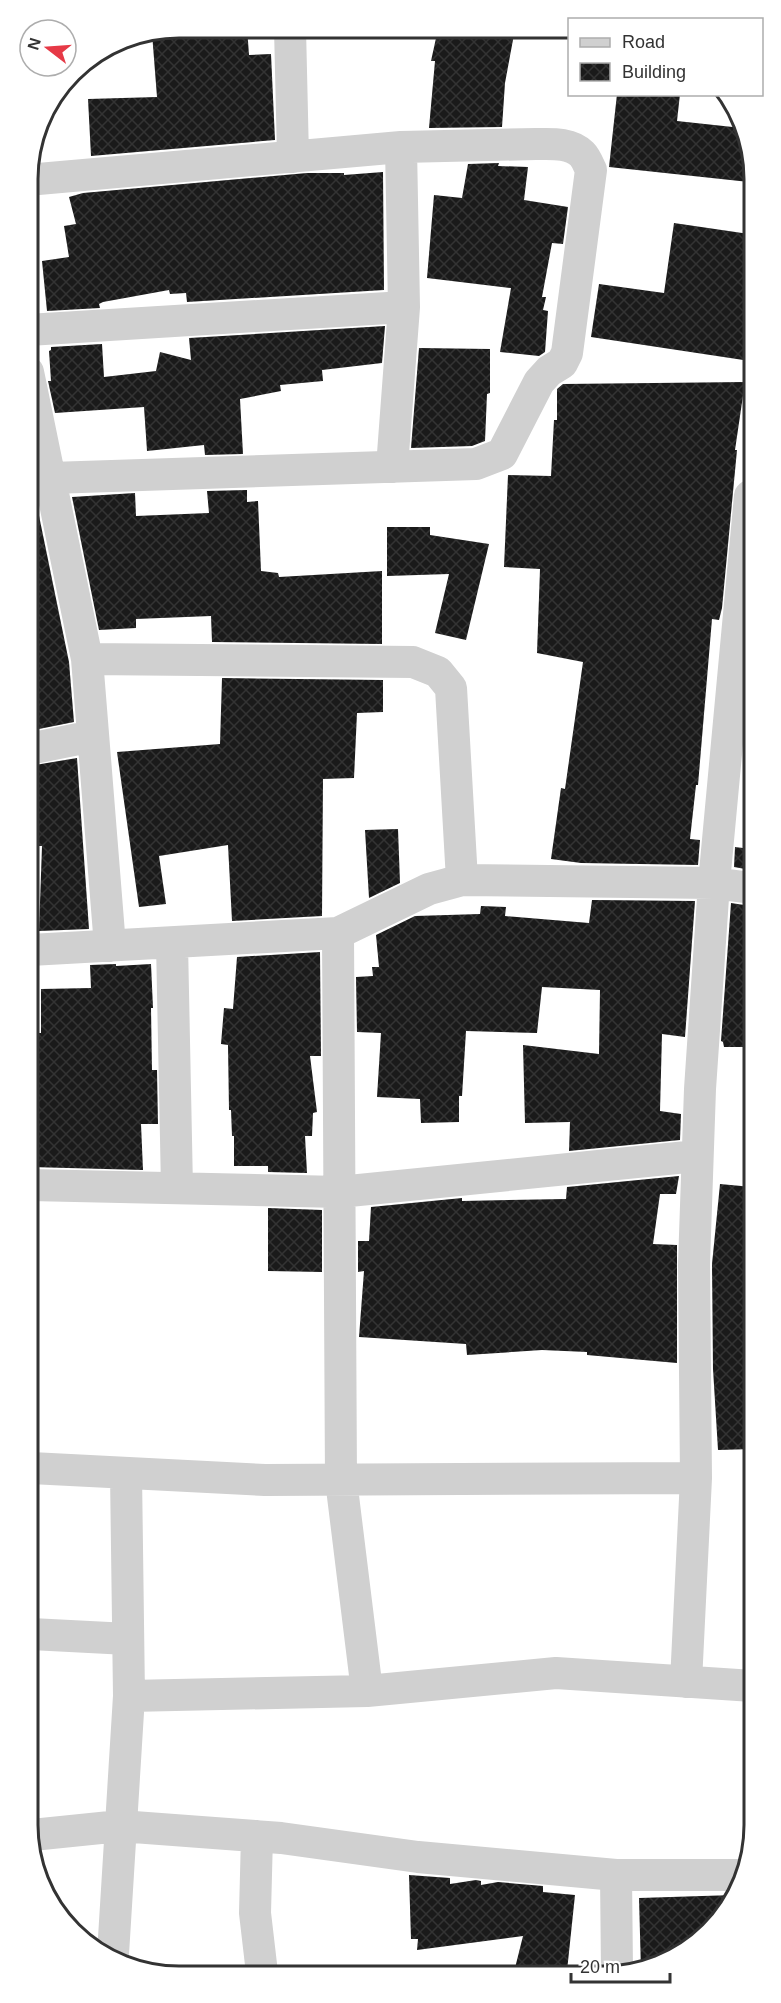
<svg xmlns="http://www.w3.org/2000/svg" width="781" height="2003" font-family="Arial,sans-serif">
<style>
.building{fill:url(#building-cross-hatch)}
.lines{fill:none;stroke-linecap:round;stroke-linejoin:round}
.minor{stroke:#d0d0d0;stroke-width:32}
.rim{fill:none;stroke:#333;stroke-width:3}
</style>
<defs>
<pattern id="building-cross-hatch" width="8" height="8" patternUnits="userSpaceOnUse" patternTransform="scale(1.5)"><rect width="8" height="8" fill="#1a1a1a"/><path d="M0 0l8 8M0 8l8-8" fill="none" stroke="#333"/></pattern>
</defs>
<rect width="100%" height="100%" fill="#fff"/>
<path class="building" d="M 189,27 L 247,27 L 249,55 L 271,54 L 275,140 L 91,156 L 88,99 L 157,97 L 152,33 Z
M 438,29 L 515,29 L 505,83 L 502,127 L 429,128 L 435,61 L 431,61 Z
M 617,94 L 680,94 L 677,121 L 742,128 L 749,140 L 749,182 L 609,167 Z
M 499,163 L 498,166 L 528,167 L 524,200 L 568,207 L 563,244 L 552,243 L 542,297 L 546,297 L 543,310 L 548,311 L 545,352 L 539,356 L 500,352 L 511,288 L 427,278 L 434,195 L 462,198 L 468,164 Z
M 383,172 L 384,290 L 187,302 L 186,293 L 170,294 L 169,290 L 103,302 L 99,304 L 100,308 L 47,311 L 42,261 L 69,257 L 64,226 L 76,224 L 69,197 L 83,193 L 307,173 L 344,173 L 344,175 Z
M 674,223 L 749,234 L 750,361 L 591,337 L 599,284 L 664,293 Z
M 385,326 L 382,363 L 322,370 L 323,381 L 280,385 L 281,391 L 240,399 L 243,454 L 205,455 L 204,445 L 147,451 L 144,407 L 55,413 L 48,381 L 51,381 L 49,351 L 51,350 L 51,347 L 102,344 L 104,377 L 156,371 L 160,352 L 191,360 L 189,338 Z
M 419,348 L 490,349 L 490,393 L 487,394 L 485,441 L 472,446 L 411,448 Z
M 745,382 L 735,450 L 737,450 L 722,608 L 719,620 L 712,619 L 698,785 L 696,785 L 690,839 L 700,840 L 698,865 L 581,863 L 551,859 L 561,788 L 565,789 L 583,662 L 537,653 L 540,569 L 504,567 L 508,475 L 551,476 L 554,420 L 557,420 L 557,389 L 563,384 Z
M 247,490 L 247,502 L 258,501 L 261,571 L 278,573 L 279,577 L 382,571 L 382,644 L 212,642 L 211,616 L 136,619 L 136,628 L 99,630 L 72,497 L 135,493 L 136,516 L 209,513 L 207,491 Z
M 36,501 L 69,662 L 74,722 L 29,731 L 28,502 Z
M 387,527 L 430,527 L 430,535 L 489,544 L 466,640 L 435,633 L 449,574 L 387,576 Z
M 222,678 L 383,680 L 383,712 L 357,713 L 354,778 L 323,779 L 322,916 L 232,921 L 228,845 L 159,856 L 166,904 L 139,907 L 117,752 L 220,744 Z
M 77,758 L 89,929 L 39,931 L 42,846 L 39,846 L 35,794 L 32,794 L 29,766 Z
M 398,829 L 400,883 L 369,898 L 365,830 Z
M 735,847 L 751,849 L 751,870 L 734,867 Z
M 592,900 L 695,901 L 685,1037 L 662,1034 L 660,1111 L 681,1114 L 680,1140 L 569,1151 L 570,1122 L 525,1123 L 523,1045 L 599,1054 L 600,990 L 542,987 L 537,1033 L 466,1031 L 462,1096 L 459,1096 L 459,1122 L 421,1123 L 420,1099 L 377,1097 L 381,1033 L 357,1032 L 356,977 L 373,976 L 372,967 L 379,967 L 376,935 L 415,916 L 480,914 L 481,906 L 506,907 L 505,916 L 589,923 Z
M 731,903 L 751,906 L 751,1047 L 724,1047 L 723,1042 L 721,1041 Z
M 320,952 L 321,1056 L 310,1056 L 317,1112 L 313,1113 L 312,1136 L 305,1136 L 307,1173 L 268,1172 L 268,1166 L 234,1166 L 234,1136 L 232,1136 L 231,1110 L 229,1110 L 228,1045 L 221,1044 L 224,1008 L 233,1009 L 237,957 Z
M 116,964 L 116,966 L 151,964 L 153,1008 L 151,1008 L 152,1070 L 157,1070 L 158,1124 L 141,1124 L 143,1170 L 30,1167 L 30,1110 L 32,1110 L 35,1033 L 41,1033 L 41,989 L 91,988 L 90,965 Z
M 679,1176 L 676,1194 L 660,1194 L 653,1244 L 677,1245 L 677,1363 L 587,1355 L 587,1352 L 542,1350 L 467,1355 L 466,1344 L 359,1337 L 364,1271 L 358,1272 L 358,1241 L 369,1241 L 371,1207 L 462,1198 L 462,1201 L 566,1199 L 567,1187 Z
M 720,1184 L 752,1187 L 753,1449 L 718,1450 L 713,1369 L 712,1264 Z
M 268,1208 L 322,1210 L 322,1272 L 268,1271 Z
M 409,1875 L 450,1878 L 450,1884 L 476,1880 L 481,1881 L 481,1885 L 498,1882 L 543,1886 L 543,1892 L 575,1895 L 567,1971 L 529,1971 L 515,1968 L 523,1936 L 417,1950 L 418,1939 L 411,1939 Z
M 734,1895 L 717,1924 L 641,1971 L 639,1898 Z"/>
<g class="lines">
<path class="minor" d="M 290,28 L 293,157
M 27,180 L 401,147 L 536,144 C 550,144 570,142 582,154 C 586,158 589,166 591,170 L 567,353 L 562,363 L 549,371 L 539,382 L 502,454 L 476,464 L 51,478
M 28,330 L 404,307
M 28,372 L 87,659 L 110,946
M 392,467 L 404,307 L 401,147
M 87,659 L 413,662 L 438,672 L 451,688 L 462,880
M 29,749 L 93,736
M 338,933 L 341,1480 L 367,1691
M 172,943 L 177,1188
M 30,950 L 338,933 L 429,889 L 462,880 L 714,883 L 751,888
M 30,1185 L 339,1192 L 697,1156
M 31,1468 L 265,1480 L 696,1478
M 31,1634 L 128,1639
M 686,1682 L 696,1478 L 694,1264 L 700,1089 L 714,883 L 750,496
M 129,1696 L 367,1691 L 556,1673 L 753,1686
M 32,1835 L 120,1826 L 281,1838 L 418,1857 L 616,1875 L 744,1875
M 257,1836 L 255,1913 L 262,1973
M 616,1875 L 617,1971
M 113,1954 L 129,1696 L 126,1473"/>
</g>
<path d="M0 0H781V2003H0ZM179 38H603A141 141 0 0 1 744 179V1825A141 141 0 0 1 603 1966H179A141 141 0 0 1 38 1825V179A141 141 0 0 1 179 38Z" fill="#fff" fill-rule="evenodd"/>
<path class="rim" d="M179 38H603A141 141 0 0 1 744 179V1825A141 141 0 0 1 603 1966H179A141 141 0 0 1 38 1825V179A141 141 0 0 1 179 38Z"/>
<rect x="568" y="18" width="195" height="78" fill="#ffffff" stroke="#adadad" stroke-width="1.5"/>
<rect x="580" y="38" width="30" height="9" fill="#d0d0d0" stroke="#adadad" stroke-width="1.5"/>
<text x="622" y="48" font-size="18" fill="#333333">Road</text>
<rect x="580" y="63" width="30" height="18" fill="url(#building-cross-hatch)" stroke="#adadad" stroke-width="1.5"/>
<text x="622" y="78" font-size="18" fill="#333333">Building</text>
<g transform="translate(48 48) rotate(287)"><circle r="28" fill="#ffffff" stroke="#adadad" stroke-width="1.5"/>
<path d="M0-4.5L10 22L0 15L-10 22Z" fill="#e63946"/>
<text y="-9" font-size="16" font-weight="bold" text-anchor="middle" fill="#333333">N</text>
</g>
<path d="M571 1973v9h99v-9" fill="none" stroke="#333333" stroke-width="3"/>
<text x="580" y="1973" font-size="18" fill="#333333" stroke="#ffffff" stroke-width="4.5" paint-order="stroke">20 m</text>
</svg>
